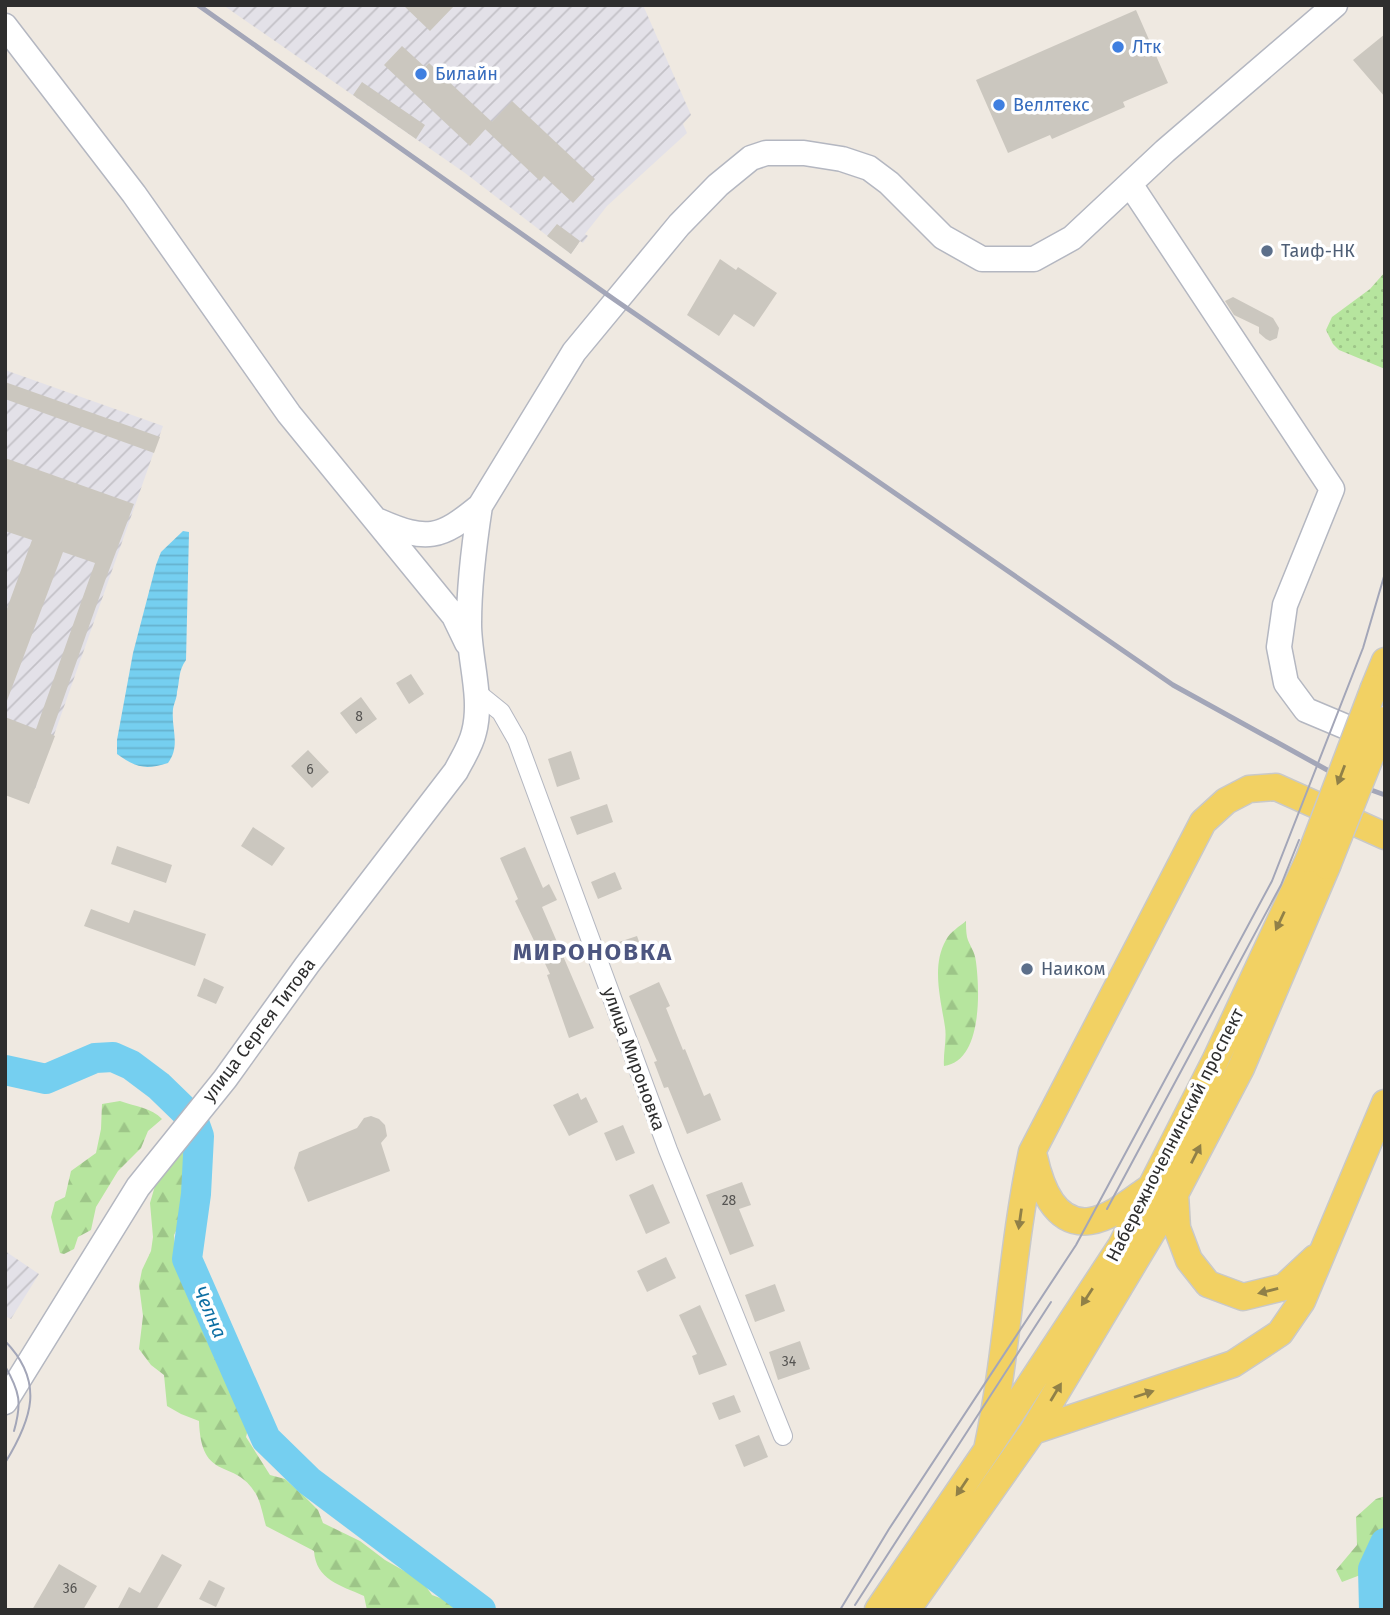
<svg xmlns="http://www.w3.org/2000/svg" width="1390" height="1615" font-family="'Fira Sans',sans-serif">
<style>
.industrial{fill:url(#industrial-furrows)}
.grass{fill:url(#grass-dots)}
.forest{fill:url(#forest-firs)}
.water{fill:url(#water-rules)}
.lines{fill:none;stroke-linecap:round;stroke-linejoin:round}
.river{stroke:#75cff0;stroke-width:30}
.building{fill:#cbc7bf}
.street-casing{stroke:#b4b7c1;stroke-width:20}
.secondary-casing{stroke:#b4b7c1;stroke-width:27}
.primary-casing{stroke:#c9c9c9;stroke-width:29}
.street{stroke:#fff;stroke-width:18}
.secondary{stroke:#fff;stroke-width:24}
.primary{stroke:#f2d163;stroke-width:26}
.tram{stroke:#a3a6b8;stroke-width:2}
.rail{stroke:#a3a6b8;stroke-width:5}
.primary-bridge-casing{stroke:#c9c9c9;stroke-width:29;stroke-linecap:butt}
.primary-bridge{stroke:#f2d163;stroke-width:26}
.oneway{fill:#908048}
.shop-dot{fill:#3f7fe0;stroke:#fff;stroke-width:2.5}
.service-dot{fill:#5c6f8a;stroke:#fff;stroke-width:2.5}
.labels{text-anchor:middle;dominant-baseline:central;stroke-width:7;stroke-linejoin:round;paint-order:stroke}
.number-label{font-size:14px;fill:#555452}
.shop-label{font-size:18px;fill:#366cbe;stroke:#fff;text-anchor:start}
.service-label{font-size:18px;fill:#4e5e75;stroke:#fff;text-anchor:start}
.street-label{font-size:18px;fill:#2e2e2e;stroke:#fff}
.water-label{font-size:19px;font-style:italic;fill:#0d6fa3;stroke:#fff}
.district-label{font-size:24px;font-weight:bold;letter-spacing:2px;fill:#4d5680;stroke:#fff}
</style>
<defs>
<pattern id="industrial-furrows" width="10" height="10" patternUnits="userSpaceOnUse" patternTransform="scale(1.75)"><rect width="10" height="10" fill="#e3e1e8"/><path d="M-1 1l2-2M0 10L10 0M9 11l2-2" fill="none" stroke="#c3c1c7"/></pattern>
<pattern id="grass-dots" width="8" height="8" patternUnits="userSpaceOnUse" patternTransform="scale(1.75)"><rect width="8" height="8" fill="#b6e59e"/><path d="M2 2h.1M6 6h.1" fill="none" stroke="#9dc588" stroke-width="1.8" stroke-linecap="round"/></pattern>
<pattern id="forest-firs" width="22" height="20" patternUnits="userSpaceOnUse" patternTransform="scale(1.75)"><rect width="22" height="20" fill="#b6e59e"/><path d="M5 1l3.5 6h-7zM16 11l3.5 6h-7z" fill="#9dc588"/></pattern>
<pattern id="water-rules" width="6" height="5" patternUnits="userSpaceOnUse" patternTransform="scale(1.75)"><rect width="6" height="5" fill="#75cff0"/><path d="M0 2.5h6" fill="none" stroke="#66b2ce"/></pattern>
</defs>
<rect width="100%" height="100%" fill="#efe9e1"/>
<path class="industrial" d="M 223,5 L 643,5 L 691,115 L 683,124 L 687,133 L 607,206 L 585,234 L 588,236 L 583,243 L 580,241 L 571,254 L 465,173 Z
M 5,370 L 163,426 L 35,789 L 5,778 Z
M 5,1251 L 39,1274 L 11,1319 L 7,1317 L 5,1320 Z"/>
<path class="grass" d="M 1385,272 L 1385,369 L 1339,350 L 1333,344 L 1326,330 L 1332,317 L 1370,289 Z"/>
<path class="forest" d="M 966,921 C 966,926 966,932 967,937 C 969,945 975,951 976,962 C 980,992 982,1061 944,1066 C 943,1054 947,1039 945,1027 C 941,1000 931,966 946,940 C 950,932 960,926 966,921 Z
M 120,1101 C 134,1106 152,1108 162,1119 L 148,1131 L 141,1148 L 118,1171 L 96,1207 L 91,1230 L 78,1237 L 74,1249 L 64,1254 L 60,1253 L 51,1217 L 55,1202 L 65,1197 L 71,1171 L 96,1153 L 101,1129 L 102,1104 Z
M 185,1152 L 186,1164 L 181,1221 L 174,1235 L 176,1259 L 195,1299 L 217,1360 L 250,1421 L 246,1437 L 270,1475 L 285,1479 L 305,1497 L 318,1510 L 323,1523 L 360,1541 L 385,1560 L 422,1581 L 432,1595 L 456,1604 L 462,1610 L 367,1610 L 364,1596 C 340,1585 316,1580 314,1551 L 266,1526 C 263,1516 261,1503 256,1494 C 235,1457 201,1484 199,1421 L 181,1414 L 167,1406 L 164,1375 L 151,1365 L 139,1349 L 143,1316 L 139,1285 L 142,1270 L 151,1251 L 153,1237 L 150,1203 L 159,1172 L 169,1153 Z
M 1385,1496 L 1385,1530 L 1382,1530 L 1363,1574 L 1342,1582 L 1336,1570 L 1357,1545 L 1356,1517 L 1376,1499 Z
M 1385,1566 L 1385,1610 L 1360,1610 L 1365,1590 Z"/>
<path class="water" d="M 183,531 L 189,532 L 186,660 C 178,671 180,680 177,692 C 177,698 174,703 173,709 C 171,729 181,745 168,763 C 145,770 137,768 117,754 L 117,740 L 133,653 L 156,565 L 161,552 Z"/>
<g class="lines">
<path class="river" d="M 5,1070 L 46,1079 L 95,1058 L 113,1057 L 131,1065 L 159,1086 L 193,1119 L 199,1136 L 196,1194 L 187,1259 L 266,1439 L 309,1481 L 481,1610
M 1374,1610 L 1373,1569 L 1385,1543"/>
</g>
<path class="building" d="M 403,5 L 455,5 L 430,31 Z
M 1136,10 L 1168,83 L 1123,102 L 1125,107 L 1052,139 L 1050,135 L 1008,153 L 976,80 Z
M 1385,34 L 1385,97 L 1353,60 Z
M 402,46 L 425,67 L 429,63 L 492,122 L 470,146 L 384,65 Z
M 362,82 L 425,125 L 416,139 L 353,95 Z
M 512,101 L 595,179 L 573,203 L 544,176 L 540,181 L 485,129 Z
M 557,224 L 580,241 L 571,254 L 547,236 Z
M 720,259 L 736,270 L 738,267 L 777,293 L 754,327 L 734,314 L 719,336 L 687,315 Z
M 1233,297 L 1273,318 L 1279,328 L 1277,338 L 1270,341 L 1266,339 L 1259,333 L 1259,327 L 1234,315 L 1225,301 Z
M 5,382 L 160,437 L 154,453 L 5,399 Z
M 5,458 L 134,504 L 105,581 L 51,734 L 55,736 L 29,804 L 5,795 L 5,717 L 36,729 L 95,563 L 63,552 L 5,706 L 5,614 L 32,540 L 5,531 Z
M 411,674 L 424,694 L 409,704 L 396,683 Z
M 361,697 L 377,719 L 356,734 L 340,713 Z
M 308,750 L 329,772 L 312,788 L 291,766 Z
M 571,751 L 580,779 L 557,787 L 548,759 Z
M 607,804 L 613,822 L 577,835 L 570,817 Z
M 253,827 L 285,848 L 272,866 L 241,846 Z
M 117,846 L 172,865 L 166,883 L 111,864 Z
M 525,847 L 543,888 L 549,884 L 557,900 L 542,907 L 594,1028 L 569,1038 L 547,975 L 550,974 L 515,901 L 518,899 L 500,858 Z
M 615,872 L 622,889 L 598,899 L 591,882 Z
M 91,909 L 129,923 L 134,910 L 206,934 L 195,966 L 84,926 Z
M 637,936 L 643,953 L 622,960 L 616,943 Z
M 204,978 L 224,987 L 216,1004 L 197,996 Z
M 659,982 L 670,1006 L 666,1008 L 683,1050 L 685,1049 L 704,1096 L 710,1093 L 721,1120 L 687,1134 L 668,1087 L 664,1088 L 654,1062 L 657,1061 L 629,996 Z
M 578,1093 L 581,1100 L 586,1097 L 598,1122 L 569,1136 L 553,1105 Z
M 371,1116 L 379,1119 L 385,1125 L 387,1136 L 381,1143 L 390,1171 L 308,1202 L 294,1168 L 299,1152 L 357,1128 L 364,1118 Z
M 623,1125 L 635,1153 L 616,1161 L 604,1133 Z
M 742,1182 L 751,1205 L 739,1209 L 754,1246 L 730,1255 L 706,1195 Z
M 653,1184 L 670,1223 L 646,1234 L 629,1195 Z
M 666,1257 L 676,1278 L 647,1292 L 637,1271 Z
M 775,1284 L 785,1311 L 755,1322 L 745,1295 Z
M 700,1305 L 727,1365 L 699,1375 L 692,1356 L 697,1354 L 679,1315 Z
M 800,1341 L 810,1369 L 778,1380 L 769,1352 Z
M 734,1395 L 741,1412 L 719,1420 L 712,1403 Z
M 759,1435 L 768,1457 L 744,1467 L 735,1445 Z
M 162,1554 L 182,1565 L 156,1610 L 117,1610 L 129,1587 L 140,1593 Z
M 59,1564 L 97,1586 L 83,1610 L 32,1610 Z
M 209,1580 L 225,1588 L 216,1607 L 199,1599 Z"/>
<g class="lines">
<g class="street-casing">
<path id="street" d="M 475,691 L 501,712 L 517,740 L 668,1150 L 783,1436"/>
</g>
<g class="secondary-casing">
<path id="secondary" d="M 5,26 L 134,194 L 289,414 L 454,616 L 467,643
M 1130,184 L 1332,489 L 1285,605 L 1279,647 L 1286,683 L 1306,710 L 1375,739
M 379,521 C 427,542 440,539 480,506 L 574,352 L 679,225 L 718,185 L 751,158 L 766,153 L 804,153 L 842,159 L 869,168 L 889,183 L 943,237 L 982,259 L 1034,259 L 1072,238 L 1165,151 L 1335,5
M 5,1402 L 138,1187 L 225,1079 L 307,965 L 456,771 C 462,759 471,746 474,732 C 483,698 469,659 469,624 C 469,585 474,545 480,506"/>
</g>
<g class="primary-casing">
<path id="primary" d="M 1374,688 L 1385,661
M 1034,1157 C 1040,1184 1054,1226 1090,1221 C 1111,1218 1131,1201 1148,1189
M 1175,1194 L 1177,1228 L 1189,1260 L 1208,1284 L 1243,1297 L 1284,1287 L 1315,1258
M 1033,1431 L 1233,1364 L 1280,1333 L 1302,1301 L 1385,1103
M 987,1450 C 1008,1352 1011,1251 1032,1152 L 1203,822 L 1226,801 L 1249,789 L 1276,787 L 1385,836
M 878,1610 L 987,1450 L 1121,1246 L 1216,1059 L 1309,859
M 907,1610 L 1033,1431 L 1175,1194 L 1241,1068 L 1327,866"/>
</g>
<use href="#street" class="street"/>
<use href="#secondary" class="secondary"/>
<use href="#primary" class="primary"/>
<path class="tram" d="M 1107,1209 L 1281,885 L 1299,840
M 5,1341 C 45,1382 32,1419 5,1463
M 5,1366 C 20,1392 22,1403 14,1431
M 855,1605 L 1051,1302
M 840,1610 L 889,1529 L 1076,1245 L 1272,881 L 1363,648 L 1385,573"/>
<path class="rail" d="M 198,5 L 615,300 L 1173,685 L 1349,782 L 1385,795"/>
<g class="primary-bridge-casing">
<path id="primary-bridge" d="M 1309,859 L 1374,688
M 1327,866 L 1385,720"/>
</g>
<use href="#primary-bridge" class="primary-bridge"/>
</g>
<defs><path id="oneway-solid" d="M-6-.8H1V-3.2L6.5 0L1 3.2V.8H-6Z" transform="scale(1.75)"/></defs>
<g class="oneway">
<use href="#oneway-solid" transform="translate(1341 775) rotate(111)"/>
<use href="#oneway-solid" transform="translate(1280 921) rotate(115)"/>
<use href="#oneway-solid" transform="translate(1196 1154) rotate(-63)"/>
<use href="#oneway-solid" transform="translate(1020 1219) rotate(98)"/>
<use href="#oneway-solid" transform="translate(1268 1291) rotate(166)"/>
<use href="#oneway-solid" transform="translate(1087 1297) rotate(123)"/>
<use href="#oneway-solid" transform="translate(1056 1392) rotate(-59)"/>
<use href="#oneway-solid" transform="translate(1144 1394) rotate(-18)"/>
<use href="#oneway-solid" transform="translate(962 1487) rotate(124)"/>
</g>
<g class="shop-dot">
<circle cx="1118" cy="47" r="7"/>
<circle cx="421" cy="74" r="7"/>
<circle cx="999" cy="105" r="7"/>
</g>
<g class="service-dot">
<circle cx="1267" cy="251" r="7"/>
<circle cx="1027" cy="969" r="7"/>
</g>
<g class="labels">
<g class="number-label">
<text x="359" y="716">8</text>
<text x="310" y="769">6</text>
<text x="729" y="1200">28</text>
<text x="789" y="1361">34</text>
<text x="70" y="1588">36</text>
</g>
<g class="shop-label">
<text x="1132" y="47">Лтк</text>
<text x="435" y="74">Билайн</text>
<text x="1013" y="105">Веллтекс</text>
</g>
<g class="service-label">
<text x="1281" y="251">Таиф-НК</text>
<text x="1041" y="969">Наиком</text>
</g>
<g class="street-label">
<text transform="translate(259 1030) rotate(-53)">улица Сергея Титова</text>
<text transform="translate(634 1059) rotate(70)">улица Мироновка</text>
<text transform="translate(1175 1135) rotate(-63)">Набережночелнинский проспект</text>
</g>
<g class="water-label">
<text transform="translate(210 1312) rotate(66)">Челна</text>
</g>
<g class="district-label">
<text x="593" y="952">МИРОНОВКА</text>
</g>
</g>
<rect width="1390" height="1615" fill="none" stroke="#2e2e2e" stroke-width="14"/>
</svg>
